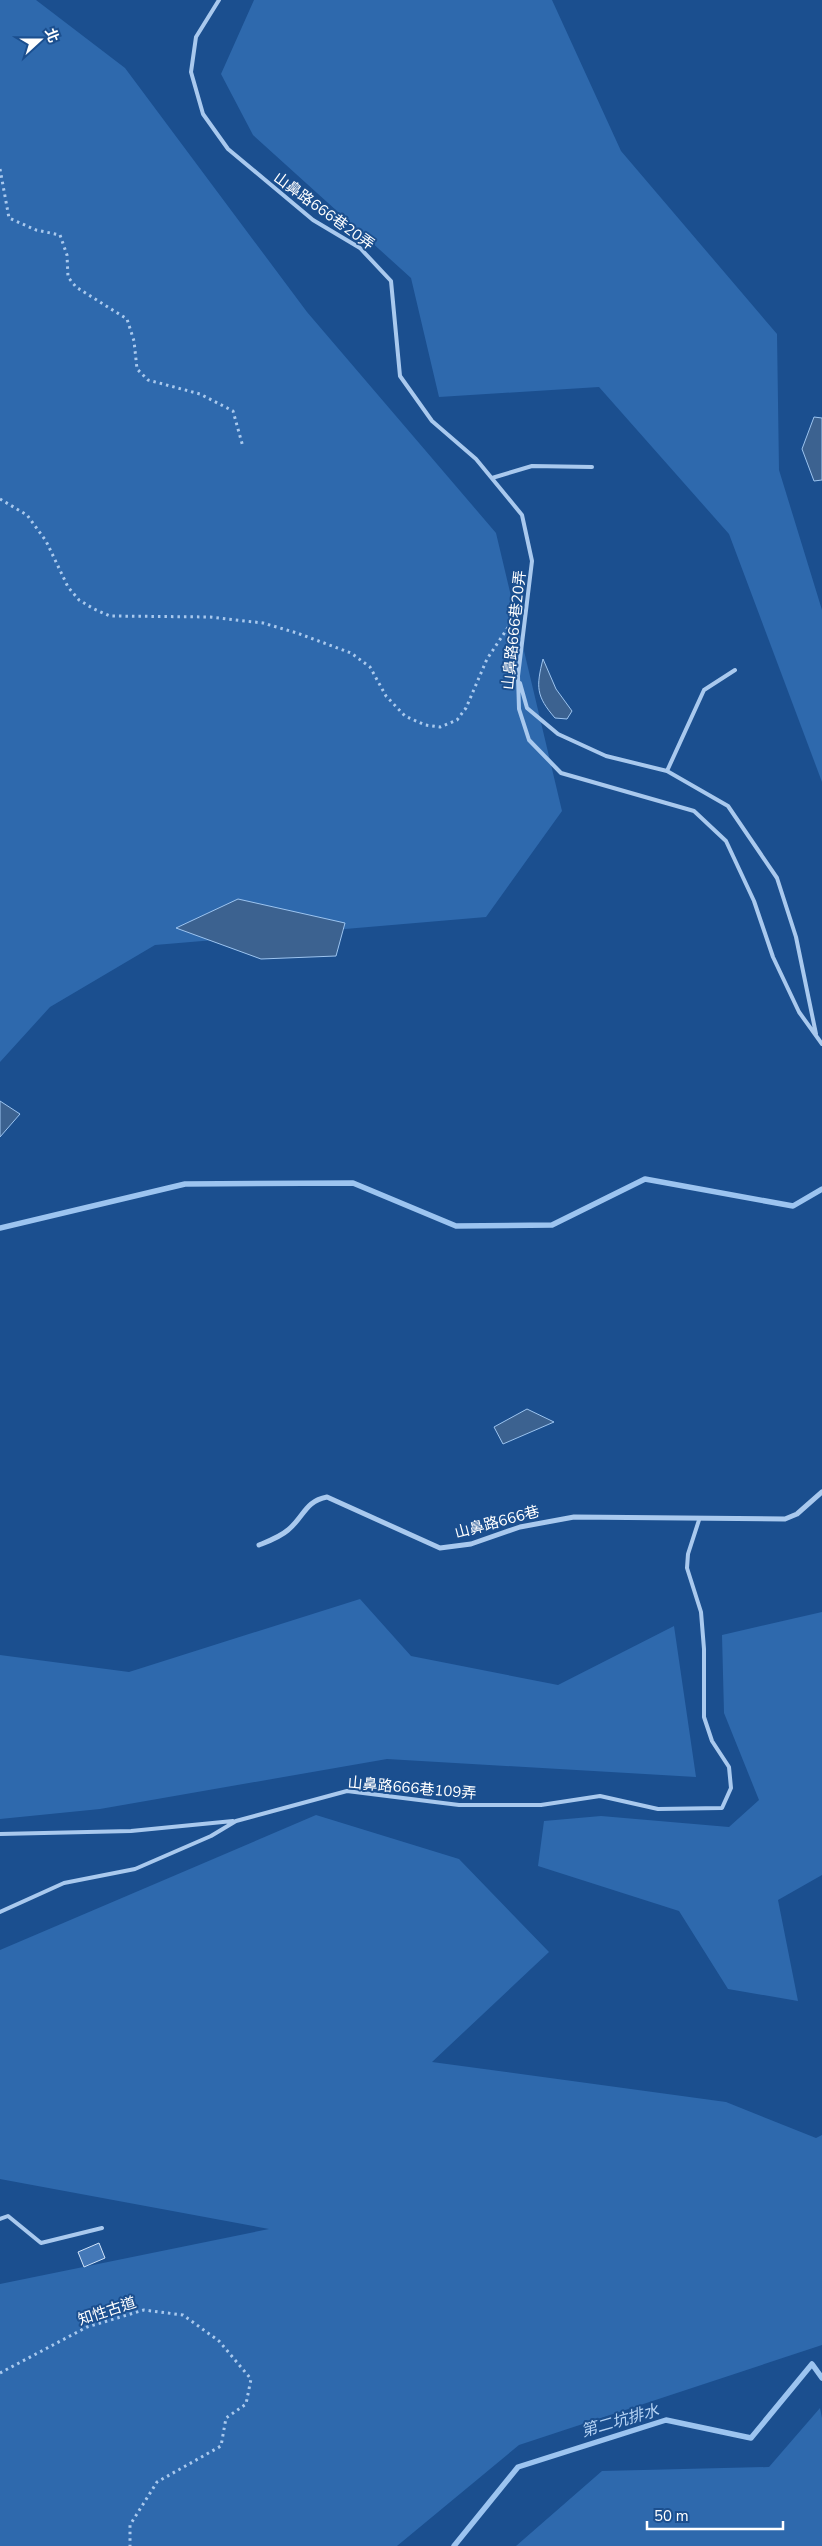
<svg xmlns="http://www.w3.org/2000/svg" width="822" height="2546" font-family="'Nunito Sans','Noto Sans TC',sans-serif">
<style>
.green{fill:#2e69ad}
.water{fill:#3c6290;stroke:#9cc4f0}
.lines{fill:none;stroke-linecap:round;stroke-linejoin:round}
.stream{stroke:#9cc4f0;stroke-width:5.5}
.building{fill:#4478b7;stroke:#cfe3fa}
.path{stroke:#a9c9ee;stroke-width:3;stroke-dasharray:2.5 4;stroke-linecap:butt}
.service{stroke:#a9c9ee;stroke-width:4}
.minor{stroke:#a9c9ee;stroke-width:5}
.labels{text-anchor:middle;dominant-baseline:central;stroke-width:4;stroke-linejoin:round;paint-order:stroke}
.street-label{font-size:15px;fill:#fff;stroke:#1b4f8f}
.water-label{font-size:16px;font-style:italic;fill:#b5d3f5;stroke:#1b4f8f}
</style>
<rect width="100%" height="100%" fill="#1b4f8f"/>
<path class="green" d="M 0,0 L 36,0 L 125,68 L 307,312 L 496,533 L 562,811 L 486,917 L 155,945 L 50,1007 L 0,1062 Z
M 254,0 L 552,0 L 621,151 L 777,334 L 779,470 L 822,610 L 822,782 L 729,534 L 599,387 L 439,397 L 411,278 L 253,135 L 221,74 Z
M 360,1599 L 411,1656 L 558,1685 L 674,1626 L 696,1777 L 387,1759 L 100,1809 L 0,1819 L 0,1655 L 129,1672 Z
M 822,1612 L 822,1875 L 778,1900 L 798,2001 L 728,1989 L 679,1911 L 538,1866 L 544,1821 L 601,1816 L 729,1827 L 759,1800 L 724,1713 L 722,1635 Z
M 316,1815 L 459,1859 L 549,1952 L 432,2062 L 726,2102 L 816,2138 L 822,2135 L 822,2345 L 519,2445 L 397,2546 L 0,2546 L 0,2284 L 269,2229 L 0,2179 L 0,1950 Z
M 820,2408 L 822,2418 L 822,2546 L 516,2546 L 602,2471 L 769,2467 Z"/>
<path class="water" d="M 814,417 L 822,418 L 822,480 L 814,481 L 802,449 Z
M 543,659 L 556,689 L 572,711 L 567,719 L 555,718 C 536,696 536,687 543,659 Z
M 238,899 L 345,923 L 336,956 L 261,959 L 176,928 Z
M 0,1101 L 20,1114 L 0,1137 Z
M 527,1409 L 554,1422 L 503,1444 L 494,1427 Z"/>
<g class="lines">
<path class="stream" d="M 0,1228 L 185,1184 L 353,1183 L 456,1226 L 552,1225 L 645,1179 L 793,1206 L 822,1189
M 454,2546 L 518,2467 L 666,2420 L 751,2438 L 812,2364 L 822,2378"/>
</g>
<path class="building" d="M 99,2243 L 105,2258 L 84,2267 L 78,2252 Z"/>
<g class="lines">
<path class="path" d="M 0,169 L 9,218 L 36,230 L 60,235 L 67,255 L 68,277 L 76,287 L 127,319 L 134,341 L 137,369 L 148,380 L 200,394 L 233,411 L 243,447
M 0,499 L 27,515 L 46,541 L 68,587 L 79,600 L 94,609 L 110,616 L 210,617 L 263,623 L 297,633 L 351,653 L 370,667 L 386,696 L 405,716 L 425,725 L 440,727 L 457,720 L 466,708 L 487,659 L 515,617
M 0,2373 L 87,2327 L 144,2310 L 183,2315 L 219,2341 L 251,2379 L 246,2404 L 226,2418 L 221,2446 L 157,2482 L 130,2525 L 130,2546"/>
<path class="service" d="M 219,0 L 196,37 L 191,72 L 203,114 L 228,149 L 313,220 L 360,248 L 391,281 L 400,376 L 432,421 L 476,459 L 522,515 L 532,561 L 518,676 L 519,709 L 529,740 L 561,773 L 694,811 L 726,841 L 754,901 L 773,957 L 799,1012 L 822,1044
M 492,478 L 532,466 L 592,467
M 520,683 L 527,708 L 558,734 L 606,756 L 667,771 L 728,806 L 777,878 L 796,937 L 816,1034
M 667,771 L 704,690 L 735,670
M 0,1834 L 131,1831 L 233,1821
M 0,1912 L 64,1883 L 135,1869 L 211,1836 L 236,1821 L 347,1791 L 459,1805 L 541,1805 L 600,1796 L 658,1809 L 722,1808 L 731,1788 L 729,1767 L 712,1741 L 704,1717 L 704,1649 L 701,1612 L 687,1568 L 688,1554 L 699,1520
M 0,2219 L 8,2216 L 41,2243 L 102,2228"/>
<path class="minor" d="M 259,1545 C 269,1541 280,1537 288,1530 C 304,1517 305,1501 327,1497 L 440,1548 L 471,1544 L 520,1527 L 574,1517 L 785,1519 L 797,1514 L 822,1492"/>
</g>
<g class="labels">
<g class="street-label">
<text transform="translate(324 211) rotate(36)">山鼻路666巷20弄</text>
<text transform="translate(514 630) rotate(-84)">山鼻路666巷20弄</text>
<text transform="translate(497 1522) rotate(-15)">山鼻路666巷</text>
<text transform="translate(412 1788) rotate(5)">山鼻路666巷109弄</text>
<text transform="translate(107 2311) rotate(-18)">知性古道</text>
</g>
<g class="water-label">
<text transform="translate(620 2421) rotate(-16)">第二坑排水</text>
</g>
</g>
<g transform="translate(40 40) rotate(69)" stroke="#1b4f8f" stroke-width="4" paint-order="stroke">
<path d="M0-4L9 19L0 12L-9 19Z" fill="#ffffff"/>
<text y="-8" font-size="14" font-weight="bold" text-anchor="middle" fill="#ffffff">北</text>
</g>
<path d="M647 2521v8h136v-8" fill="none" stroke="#ffffff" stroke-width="2.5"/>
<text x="654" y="2521" font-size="15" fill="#ffffff" stroke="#1b4f8f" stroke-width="4" paint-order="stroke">50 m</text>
</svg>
